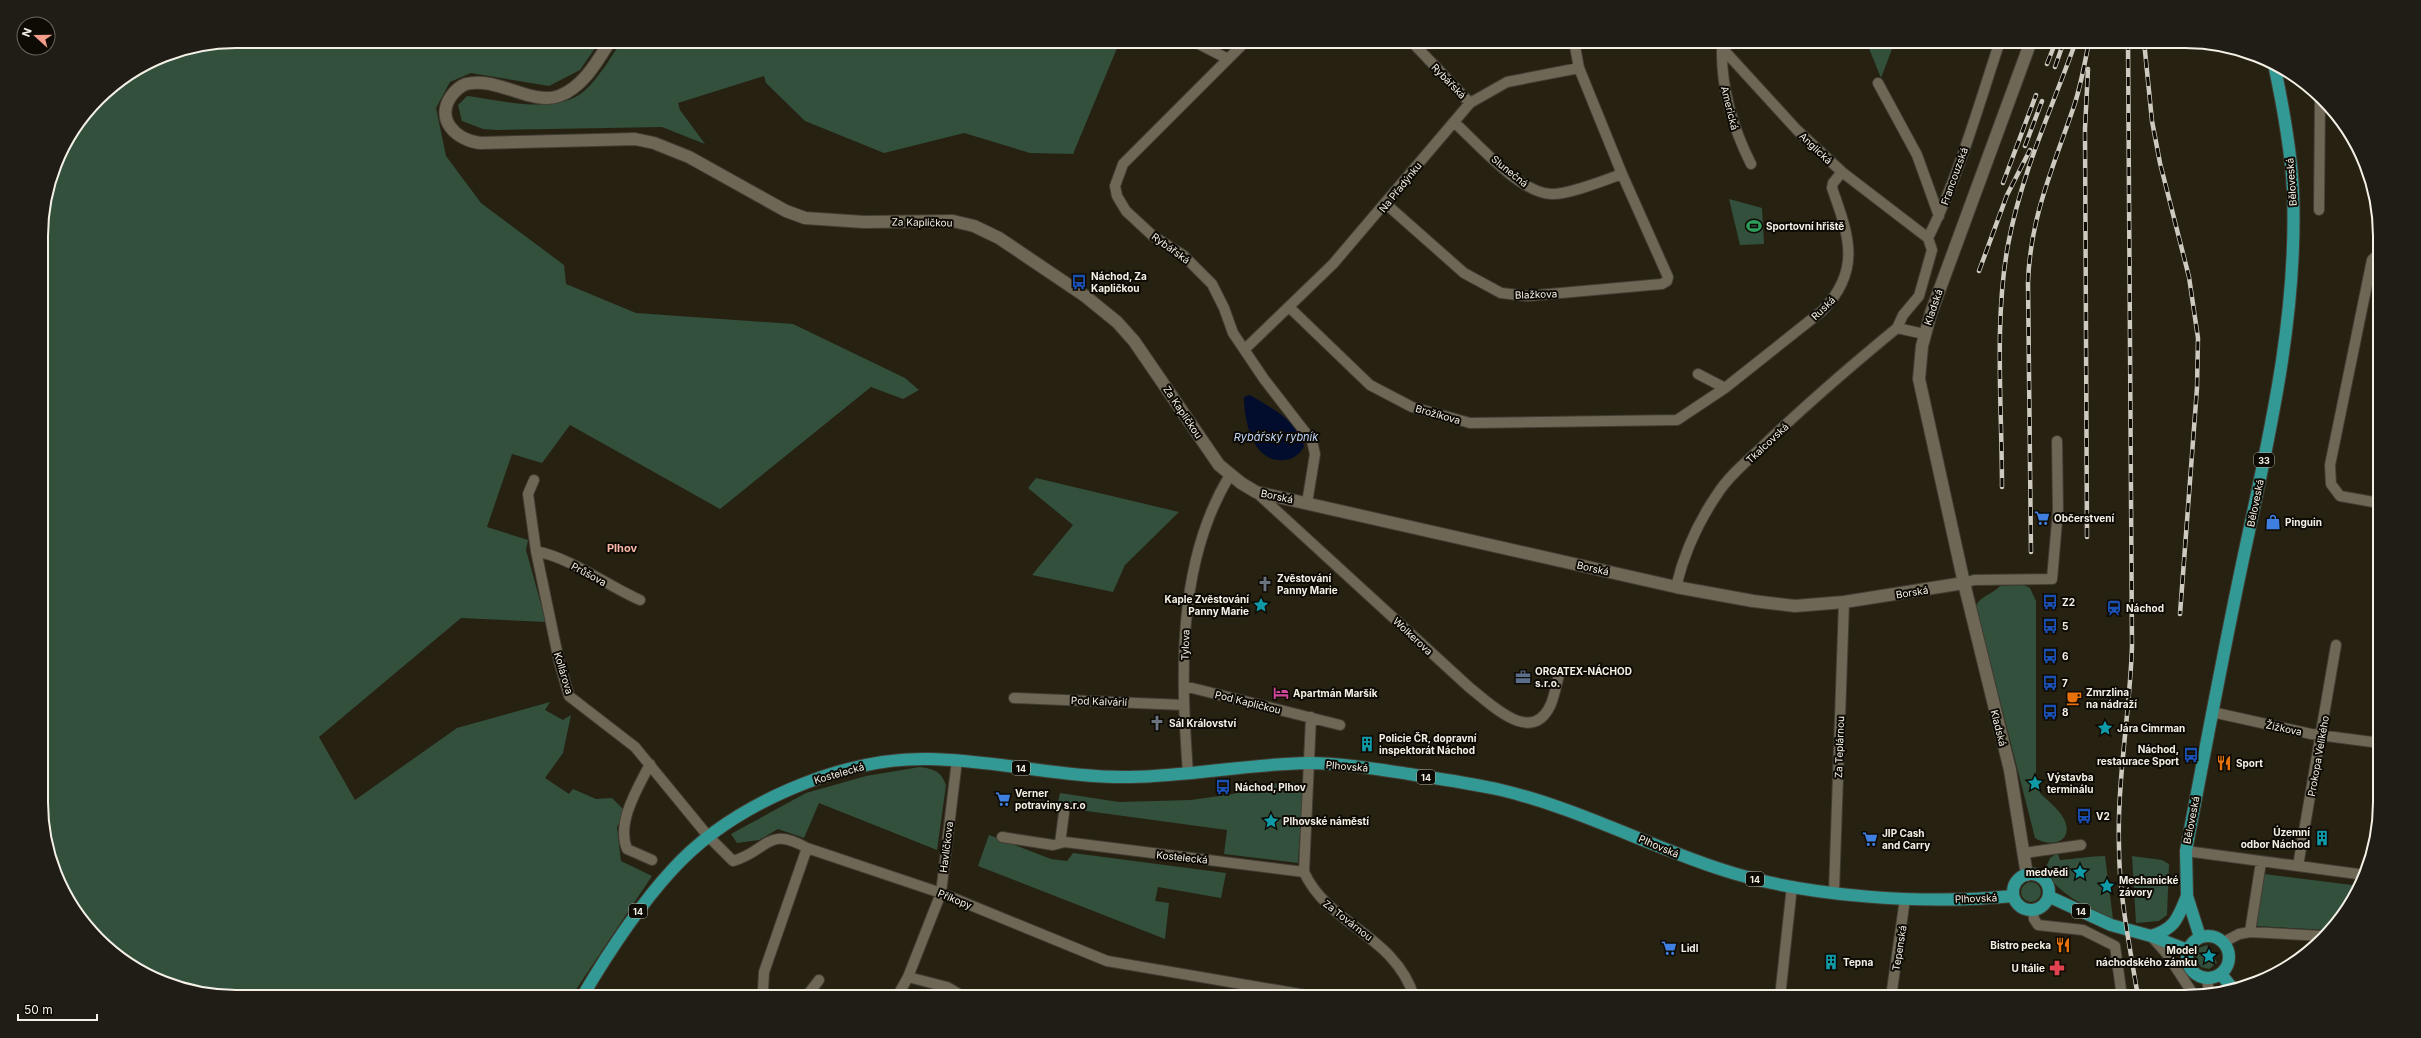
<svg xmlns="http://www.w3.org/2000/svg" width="2421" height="1038" font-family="Inter,sans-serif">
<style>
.green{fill:#32503c}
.water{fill:#020d2e}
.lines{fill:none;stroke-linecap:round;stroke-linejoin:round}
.street-casing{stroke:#423d33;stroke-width:12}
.secondary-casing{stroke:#423d33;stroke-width:14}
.primary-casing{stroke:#423d33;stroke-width:14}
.street{stroke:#6e6756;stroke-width:10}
.secondary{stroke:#6e6756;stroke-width:12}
.primary{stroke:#339994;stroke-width:12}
.rail-casing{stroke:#cecabf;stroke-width:4.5}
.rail{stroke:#0e0b05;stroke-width:3;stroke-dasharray:9;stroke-linecap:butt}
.labels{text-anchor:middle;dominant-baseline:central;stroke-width:4;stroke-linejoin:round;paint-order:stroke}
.shield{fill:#0e0b05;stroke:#afaba2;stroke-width:1}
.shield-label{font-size:9px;font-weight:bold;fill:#f4f0e6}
.street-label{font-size:10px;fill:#f4f0e6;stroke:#0e0b05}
.poi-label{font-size:10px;font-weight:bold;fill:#f4f0e6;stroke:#0e0b05;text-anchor:start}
.water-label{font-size:11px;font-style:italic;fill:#c2d8ff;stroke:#0e0b05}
.neighbourhood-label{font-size:11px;font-weight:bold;fill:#fab8a9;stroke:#0e0b05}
.rim{fill:none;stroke:#f4f0e6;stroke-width:2}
</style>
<rect width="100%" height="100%" fill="#272112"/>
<path class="green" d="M 236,41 L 600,41 L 580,70 L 549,86 L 471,73 L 450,82 L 436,108 L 446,156 L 481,203 L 564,265 L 566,284 L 636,313 L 793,324 L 905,378 L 919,390 L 903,399 L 871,387 L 720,509 L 570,425 L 542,463 L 512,454 L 487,527 L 528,540 L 526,550 L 546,622 L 461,618 L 319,737 L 355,800 L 457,728 L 550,702 L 545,710 L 563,720 L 571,715 L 563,753 L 545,778 L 569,794 L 573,789 L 596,799 L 612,798 L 626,812 L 617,827 L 621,861 L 652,876 L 571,997 L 236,997 L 162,982 L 118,957 L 82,921 L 56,877 L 43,827 L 41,223 L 61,150 L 107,90 L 162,56 Z
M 621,41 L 1120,41 L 1073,154 L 1030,153 L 964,133 L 884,153 L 805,121 L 766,83 L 764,76 L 678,103 L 680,110 L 705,144 L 662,127 L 497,130 L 483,129 L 462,121 L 458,105 L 467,96 C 500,100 555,115 583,92 C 595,83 613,55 621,41 Z
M 1866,41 L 1895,41 L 1881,78 Z
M 1729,199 L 1762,208 L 1764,244 L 1740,245 Z
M 1036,478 L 1179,512 L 1125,565 L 1113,592 L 1032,575 L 1073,525 L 1028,488 Z
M 2024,585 L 2030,588 L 2036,601 L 2036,780 L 2040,784 L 2040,793 C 2048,801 2063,812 2066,824 C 2071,844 2048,847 2035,838 L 1976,606 C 1980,596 1993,594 2000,586 Z
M 920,767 C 934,769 941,771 946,785 L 937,850 L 819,803 L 804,838 L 778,829 L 759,840 L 737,843 L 731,834 L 806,793 L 866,776 Z
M 1290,782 L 1303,786 L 1298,863 L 1224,854 L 1227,830 L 1057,807 L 1060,793 L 1119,802 L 1191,800 L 1233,794 L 1261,785 Z
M 989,835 L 1051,859 L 1067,861 L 1073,853 L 1226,873 L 1221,898 L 1158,887 L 1155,901 L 1169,903 L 1165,939 L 978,866 Z
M 2056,854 L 2058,854 L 2060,860 C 2076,859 2089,856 2105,856 L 2113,919 C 2092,909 2050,892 2046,867 L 2050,858 Z
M 2132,856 L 2162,860 L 2169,864 L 2167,915 L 2159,921 L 2136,923 Z
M 2264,874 L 2360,886 L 2339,921 L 2329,930 L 2256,926 Z
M2021 892a10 10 0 1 1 20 0a10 10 0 1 1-20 0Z
M 2207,945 L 2217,963 L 2209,969 L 2201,967 L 2196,960 L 2199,948 Z"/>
<path class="water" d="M 1250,395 C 1271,408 1297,420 1304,446 C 1301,453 1294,459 1285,460 C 1253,464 1244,421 1244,397 Z"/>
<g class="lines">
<g class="street-casing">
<path id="street" d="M 1193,41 L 1228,59
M 1246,41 L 1123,164 L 1115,186 L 1117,196 L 1126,211 L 1153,236 L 1183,255 L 1212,284 L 1224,308 L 1233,333 L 1264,379 L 1312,441 L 1315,454 L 1307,503
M 1411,41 L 1470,103
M 1719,41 L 1722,48 L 1797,130 L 1842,172 L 1928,238
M 1722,48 C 1721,89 1733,128 1751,164
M 1878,83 L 1917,155 L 1939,216
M 1454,122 C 1477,143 1520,193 1551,194 C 1568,195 1605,180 1622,174
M 1386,204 L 1464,273 L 1501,293 L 1527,296 L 1662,284 L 1667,281 L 1668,277 L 1622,174 L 1579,68 L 1574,41
M 2319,210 L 2320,98
M 2378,254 L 2372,260 L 2330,465 L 2331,484 L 2340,496 L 2379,503
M 1290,308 L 1370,385 L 1412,407 L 1470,423 L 1677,420 L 1725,388
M 1924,334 L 1897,328 L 1903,315 L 1919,296 L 1932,250 L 1928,238 C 1959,176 1978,107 2000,41
M 1245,349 L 1333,264 L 1470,103 L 1507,82 L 1579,68
M 1698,374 L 1725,388 L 1822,311 C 1862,270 1849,236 1832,188 L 1833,183 L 1842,172
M 534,480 L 528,494 L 536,551 L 559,661 L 569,696 L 635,747 L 708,836 L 733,861 C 768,851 767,825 807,848
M 1256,492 L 1470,688 C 1491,704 1532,747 1551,704 C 1555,694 1557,682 1560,671
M 536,551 C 573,559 606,585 640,600
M 1964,583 L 1974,580 L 2052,579 L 2058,510 L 2057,441
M 1676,587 C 1684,553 1698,522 1718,493 C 1730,474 1750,459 1766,443 C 1808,403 1852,365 1897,328
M 1184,686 L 1340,725
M 1014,698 L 1184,705
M 2212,712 L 2311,734 L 2380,743
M 1311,717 L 1304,872 C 1328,925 1396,936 1414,997
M 650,764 C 638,788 616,822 627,849 L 652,860
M 1188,774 C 1181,676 1176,563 1230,475
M 1002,837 L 1053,845 L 1065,842 L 1081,844 L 1304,872
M 1060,843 L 1064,813
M 2186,851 L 2365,875
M 2024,853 L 2081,845
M 2298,866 L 2336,645
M 1834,892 L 1844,602
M 2033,910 L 2034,919 L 2038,925 L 2083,930 L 2115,946 L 2122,997
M 2250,932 L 2261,862
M 2151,936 L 2167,954 L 2195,997
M 2224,942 L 2239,934 L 2250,932 L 2323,936
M 908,977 L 947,987 L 964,997
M 2207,978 L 2209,994
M 765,997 L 763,990 L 764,972 L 807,848 L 941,893 L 1107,961 L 1317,997
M 806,997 L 819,980
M 897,997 L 908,977 L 941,893 L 957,760
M 1780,997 L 1792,886
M 1891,997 L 1905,899"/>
</g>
<g class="secondary-casing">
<path id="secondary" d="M 610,41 C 597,62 583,87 559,96 C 532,106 497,76 466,84 C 460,86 456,90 452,95 C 434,119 456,140 480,143 L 635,139 L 654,143 L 689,157 L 786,211 L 805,218 L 864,222 L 953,221 L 974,226 L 999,238 L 1085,296 L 1117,322 L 1134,341 L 1219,465 L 1241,483 L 1256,492 L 1676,587 L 1753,601 L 1795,606 L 1844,602 L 1964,583
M 2027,875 L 2010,770 L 1964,583 L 1919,379 L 1922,346 L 1931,313 L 2031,41"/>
</g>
<g class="primary-casing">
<path id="primary" d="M2013 892a18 18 0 1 1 36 0a18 18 0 1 1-36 0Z
M 2050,897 L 2111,925 L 2151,936 L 2188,950
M2187 957a21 21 0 1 1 42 0a21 21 0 1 1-42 0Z
M 2151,936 C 2175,929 2178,918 2187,896
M 2200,937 L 2187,896 L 2186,851 C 2204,755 2222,659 2242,564 C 2268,441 2298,318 2293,191 C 2291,149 2283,106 2274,64
M 2221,974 L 2233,989
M 582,997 C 608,953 637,908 672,870 C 731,805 841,757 929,759 C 996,760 1063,778 1130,777 C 1190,776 1249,764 1308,763 C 1342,763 1376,769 1409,774 C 1439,779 1470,783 1501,790 C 1577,808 1646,845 1720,869 C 1804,897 1925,905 2013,896"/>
</g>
<use href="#street" class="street"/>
<use href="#secondary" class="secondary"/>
<use href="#primary" class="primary"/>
<g class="rail-casing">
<path id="rail" d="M 2128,41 L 2132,646 C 2130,712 2117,779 2119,846 C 2119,896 2130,947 2138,997
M 2144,41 L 2152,121 L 2160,163 L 2189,277 L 2198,338 L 2197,388 L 2180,614
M 2047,64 L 2056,41
M 2055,67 L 2064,41
M 2025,146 L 2042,101
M 2003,183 L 2036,95
M 1979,271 L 2007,195 L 2030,150
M 2002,487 C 2002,409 1994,320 2008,245 C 2021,174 2052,108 2076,41
M 2087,537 L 2085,129 L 2088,69
M 2031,552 L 2028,283 C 2030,217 2053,168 2074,106 C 2081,85 2085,63 2089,41"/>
</g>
<use href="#rail" class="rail"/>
</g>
<defs>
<g id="stadium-bare" transform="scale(1.2)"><path d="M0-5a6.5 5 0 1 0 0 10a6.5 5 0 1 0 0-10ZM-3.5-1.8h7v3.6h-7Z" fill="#2e9e5b" stroke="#0e0b05" stroke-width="2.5" paint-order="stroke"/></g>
<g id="bus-bare" transform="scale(1.2)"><path d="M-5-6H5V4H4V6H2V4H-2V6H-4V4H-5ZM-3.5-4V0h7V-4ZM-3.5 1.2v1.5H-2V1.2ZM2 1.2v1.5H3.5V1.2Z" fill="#1a4fb4" stroke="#0e0b05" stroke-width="2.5" paint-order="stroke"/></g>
<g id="supermarket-bare" transform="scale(1.2)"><path d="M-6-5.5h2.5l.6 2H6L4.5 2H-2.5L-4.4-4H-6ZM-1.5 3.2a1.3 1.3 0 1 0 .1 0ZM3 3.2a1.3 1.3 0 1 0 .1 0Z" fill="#3f7fe0" stroke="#0e0b05" stroke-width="2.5" paint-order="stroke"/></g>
<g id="shop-bare" transform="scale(1.2)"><path d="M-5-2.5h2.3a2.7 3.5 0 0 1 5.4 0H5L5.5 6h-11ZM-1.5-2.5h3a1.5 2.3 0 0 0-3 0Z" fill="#3f7fe0" stroke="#0e0b05" stroke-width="2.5" paint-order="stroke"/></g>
<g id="church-bare" transform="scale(1.2)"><path d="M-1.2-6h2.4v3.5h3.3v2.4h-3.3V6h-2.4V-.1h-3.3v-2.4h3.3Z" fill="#6b7280" stroke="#0e0b05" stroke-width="2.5" paint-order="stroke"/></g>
<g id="sight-bare" transform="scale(1.2)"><path d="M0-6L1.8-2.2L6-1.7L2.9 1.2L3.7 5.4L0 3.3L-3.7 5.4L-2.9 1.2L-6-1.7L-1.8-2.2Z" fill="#0f9aa8" stroke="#0e0b05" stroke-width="2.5" paint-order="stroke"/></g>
<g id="station-bare" transform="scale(1.2)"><path d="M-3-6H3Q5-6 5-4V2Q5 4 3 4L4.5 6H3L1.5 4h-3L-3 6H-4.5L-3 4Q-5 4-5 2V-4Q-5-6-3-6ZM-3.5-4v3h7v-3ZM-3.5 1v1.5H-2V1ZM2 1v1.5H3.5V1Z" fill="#1a4fb4" stroke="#0e0b05" stroke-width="2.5" paint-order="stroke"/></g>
<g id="office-bare" transform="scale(1.2)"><path d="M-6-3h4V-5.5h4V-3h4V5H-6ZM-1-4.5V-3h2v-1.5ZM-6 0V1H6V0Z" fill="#5c6f8a" stroke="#0e0b05" stroke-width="2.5" paint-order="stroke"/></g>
<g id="hotel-bare" transform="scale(1.2)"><path d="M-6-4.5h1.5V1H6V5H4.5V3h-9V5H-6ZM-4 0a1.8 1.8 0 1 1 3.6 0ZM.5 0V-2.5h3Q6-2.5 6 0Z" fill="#d1479c" stroke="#0e0b05" stroke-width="2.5" paint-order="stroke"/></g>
<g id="cafe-bare" transform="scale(1.2)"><path d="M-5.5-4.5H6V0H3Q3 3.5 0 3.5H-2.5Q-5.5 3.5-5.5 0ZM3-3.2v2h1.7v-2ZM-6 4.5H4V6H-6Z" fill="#e8710a" stroke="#0e0b05" stroke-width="2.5" paint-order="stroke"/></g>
<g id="building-bare" transform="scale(1.2)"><path d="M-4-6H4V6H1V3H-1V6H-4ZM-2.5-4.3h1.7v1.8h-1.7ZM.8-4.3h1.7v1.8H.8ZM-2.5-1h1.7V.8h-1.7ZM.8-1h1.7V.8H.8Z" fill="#0f9aa8" stroke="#0e0b05" stroke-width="2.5" paint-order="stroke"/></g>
<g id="restaurant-bare" transform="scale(1.2)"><path d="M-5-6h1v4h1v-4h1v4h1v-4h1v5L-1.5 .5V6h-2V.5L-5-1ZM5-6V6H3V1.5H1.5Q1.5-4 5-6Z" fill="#e8710a" stroke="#0e0b05" stroke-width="2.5" paint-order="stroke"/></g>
<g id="pharmacy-bare" transform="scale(1.2)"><path d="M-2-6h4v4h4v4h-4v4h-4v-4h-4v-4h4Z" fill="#e0444e" stroke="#0e0b05" stroke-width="2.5" paint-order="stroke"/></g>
</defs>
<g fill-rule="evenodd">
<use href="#stadium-bare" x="1754" y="226"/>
<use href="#bus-bare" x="1079" y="282"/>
<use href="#supermarket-bare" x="2042" y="518"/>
<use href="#shop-bare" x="2273" y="522"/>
<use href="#church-bare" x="1265" y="584"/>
<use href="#bus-bare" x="2050" y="602"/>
<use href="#sight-bare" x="1261" y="605"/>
<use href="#station-bare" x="2114" y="608"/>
<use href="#bus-bare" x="2050" y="626"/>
<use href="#bus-bare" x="2050" y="656"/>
<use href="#office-bare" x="1523" y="677"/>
<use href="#bus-bare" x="2050" y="683"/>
<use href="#hotel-bare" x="1281" y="693"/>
<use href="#cafe-bare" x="2074" y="698"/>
<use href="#bus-bare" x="2050" y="712"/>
<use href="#church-bare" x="1157" y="723"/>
<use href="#sight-bare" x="2105" y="728"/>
<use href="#building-bare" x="1367" y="744"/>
<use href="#bus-bare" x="2191" y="755"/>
<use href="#restaurant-bare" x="2224" y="763"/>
<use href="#sight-bare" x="2035" y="783"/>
<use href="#bus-bare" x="1223" y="787"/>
<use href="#supermarket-bare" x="1003" y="799"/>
<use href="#bus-bare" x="2084" y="816"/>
<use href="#sight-bare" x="1271" y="821"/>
<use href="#building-bare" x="2322" y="838"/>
<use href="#supermarket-bare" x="1870" y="839"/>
<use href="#sight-bare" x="2080" y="872"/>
<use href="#sight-bare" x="2107" y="886"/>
<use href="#restaurant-bare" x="2063" y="945"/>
<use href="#supermarket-bare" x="1669" y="948"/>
<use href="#sight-bare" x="2209" y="956"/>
<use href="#building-bare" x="1831" y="962"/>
<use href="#pharmacy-bare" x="2057" y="968"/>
</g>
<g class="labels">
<g class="shield">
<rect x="2254" y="453" width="20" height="14" rx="3"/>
<rect x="1012" y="761" width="18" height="14" rx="3"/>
<rect x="1417" y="770" width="18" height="14" rx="3"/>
<rect x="1746" y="872" width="18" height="14" rx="3"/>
<rect x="629" y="904" width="18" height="14" rx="3"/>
<rect x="2072" y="904" width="18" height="14" rx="3"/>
</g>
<g class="shield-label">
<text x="2264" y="460">33</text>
<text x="1021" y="768">14</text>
<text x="1426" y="777">14</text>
<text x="1755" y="879">14</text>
<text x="638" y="911">14</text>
<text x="2081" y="911">14</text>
</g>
<g class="street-label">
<text transform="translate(1449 81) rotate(46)">Rybářská</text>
<text transform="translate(1730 108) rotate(76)">Americká</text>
<text transform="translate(1816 148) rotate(43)">Anglická</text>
<text transform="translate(1510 171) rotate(39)">Slunečná</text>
<text transform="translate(1954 176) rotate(-70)">Francouzská</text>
<text transform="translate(2291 182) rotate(-94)">Běloveská</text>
<text transform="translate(1400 187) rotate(-51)">Na Přadýnku</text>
<text transform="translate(922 222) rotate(1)">Za Kapličkou</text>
<text transform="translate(1171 248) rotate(36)">Rybářská</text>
<text transform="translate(1536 294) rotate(-2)">Blažkova</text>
<text transform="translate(1933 307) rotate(-71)">Kladská</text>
<text transform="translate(1823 308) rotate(-44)">Ruská</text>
<text transform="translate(1183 412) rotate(56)">Za Kapličkou</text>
<text transform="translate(1438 414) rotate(16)">Brožíkova</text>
<text transform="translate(1767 443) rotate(-43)">Tkalcovská</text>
<text transform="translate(1277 496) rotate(12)">Borská</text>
<text transform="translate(2255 503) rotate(-78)">Běloveská</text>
<text transform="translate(1593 568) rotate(13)">Borská</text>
<text transform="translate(589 574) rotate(28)">Průšova</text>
<text transform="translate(1912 592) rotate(-9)">Borská</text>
<text transform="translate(1413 636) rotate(43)">Wolkerova</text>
<text transform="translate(1185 645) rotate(-88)">Tylova</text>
<text transform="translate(564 673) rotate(73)">Kollárova</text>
<text transform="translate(1099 701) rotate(2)">Pod Kalvárií</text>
<text transform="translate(1248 702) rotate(14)">Pod Kapličkou</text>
<text transform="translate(1999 728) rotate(76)">Kladská</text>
<text transform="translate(2284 728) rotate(12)">Žižkova</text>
<text transform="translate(1839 747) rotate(-88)">Za Teplárnou</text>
<text transform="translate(2318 756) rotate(-80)">Prokopa Velikého</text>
<text transform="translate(1347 766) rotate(5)">Plhovská</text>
<text transform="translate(839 773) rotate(-16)">Kostelecká</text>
<text transform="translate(2191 820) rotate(-79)">Běloveská</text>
<text transform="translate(1659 846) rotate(23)">Plhovská</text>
<text transform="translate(946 847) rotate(-83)">Havlíčkova</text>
<text transform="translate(1182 857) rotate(6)">Kostelecká</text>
<text transform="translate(1976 898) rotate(-2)">Plhovská</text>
<text transform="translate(955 899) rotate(22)">Příkopy</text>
<text transform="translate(1348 920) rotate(38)">Za Továrnou</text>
<text transform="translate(1899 948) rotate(-81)">Tepenská</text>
</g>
<g class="poi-label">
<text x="1766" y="226">Sportovní hřiště</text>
<text x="1091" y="276">Náchod, Za<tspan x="1091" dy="12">Kapličkou</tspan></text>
<text x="2054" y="518">Občerstvení</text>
<text x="2285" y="522">Pinguin</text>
<text x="1277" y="578">Zvěstování<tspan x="1277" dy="12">Panny Marie</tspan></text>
<text x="1249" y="599" text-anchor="end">Kaple Zvěstování<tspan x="1249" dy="12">Panny Marie</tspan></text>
<text x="2062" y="602">Z2</text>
<text x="2126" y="608">Náchod</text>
<text x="2062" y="626">5</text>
<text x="2062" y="656">6</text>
<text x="1535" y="671">ORGATEX-NÁCHOD<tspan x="1535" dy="12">s.r.o.</tspan></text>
<text x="2062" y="683">7</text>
<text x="2086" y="692">Zmrzlina<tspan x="2086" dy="12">na nádraží</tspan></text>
<text x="1293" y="693">Apartmán Maršík</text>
<text x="2062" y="712">8</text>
<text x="1169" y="723">Sál Království</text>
<text x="2117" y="728">Jára Cimrman</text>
<text x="1379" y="738">Policie ČR, dopravní<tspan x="1379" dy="12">inspektorát Náchod</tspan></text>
<text x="2179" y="749" text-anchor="end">Náchod,<tspan x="2179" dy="12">restaurace Sport</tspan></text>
<text x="2236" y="763">Sport</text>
<text x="2047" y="777">Výstavba<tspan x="2047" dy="12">terminálu</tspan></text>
<text x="1235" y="787">Náchod, Plhov</text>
<text x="1015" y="793">Verner<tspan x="1015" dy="12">potraviny s.r.o</tspan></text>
<text x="2096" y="816">V2</text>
<text x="1283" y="821">Plhovské náměstí</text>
<text x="2310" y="832" text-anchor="end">Územní<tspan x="2310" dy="12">odbor Náchod</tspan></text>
<text x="1882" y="833">JIP Cash<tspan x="1882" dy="12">and Carry</tspan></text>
<text x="2068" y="872" text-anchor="end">medvědi</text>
<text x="2119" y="880">Mechanické<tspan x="2119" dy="12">závory</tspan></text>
<text x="2051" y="945" text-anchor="end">Bistro pecka</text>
<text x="1681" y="948">Lidl</text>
<text x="2197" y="950" text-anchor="end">Model<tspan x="2197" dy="12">náchodského zámku</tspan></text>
<text x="1843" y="962">Tepna</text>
<text x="2045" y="968" text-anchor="end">U Itálie</text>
</g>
<g class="water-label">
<text x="1276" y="437">Rybářský rybník</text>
</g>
<g class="neighbourhood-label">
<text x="622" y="548">Plhov</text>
</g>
</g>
<path d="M0 0H2421V1038H0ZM236 48H2185A188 188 0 0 1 2373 236V802A188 188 0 0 1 2185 990H236A188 188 0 0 1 48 802V236A188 188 0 0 1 236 48Z" fill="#201d17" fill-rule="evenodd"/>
<path class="rim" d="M236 48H2185A188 188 0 0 1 2373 236V802A188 188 0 0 1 2185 990H236A188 188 0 0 1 48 802V236A188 188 0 0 1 236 48Z"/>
<g transform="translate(36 36) rotate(291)"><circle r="19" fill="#0e0b05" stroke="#6a675f"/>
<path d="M0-3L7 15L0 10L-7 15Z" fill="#f49d8b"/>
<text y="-6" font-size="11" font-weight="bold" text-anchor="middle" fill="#f4f0e6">N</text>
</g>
<path d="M18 1014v6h79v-6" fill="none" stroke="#f4f0e6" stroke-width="2"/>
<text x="24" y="1014" font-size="12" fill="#f4f0e6" stroke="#0e0b05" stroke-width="3" paint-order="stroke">50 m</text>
</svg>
